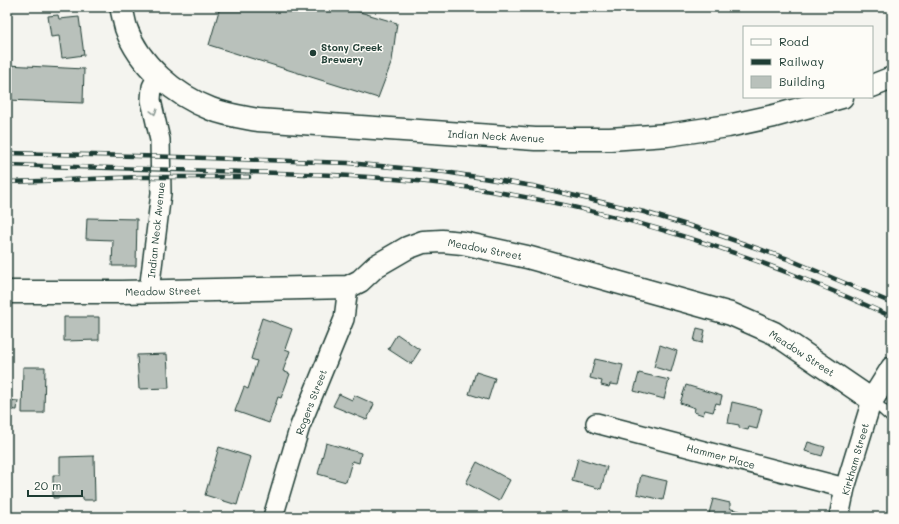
<svg xmlns="http://www.w3.org/2000/svg" width="899" height="524" font-family="Mali,sans-serif">
<style>
.building{fill:#b9c1bb;stroke:#1f3d34}
.lines{fill:none;stroke-linecap:round;stroke-linejoin:round}
.lane-casing{stroke:#1f3d34;stroke-width:13}
.street-casing{stroke:#1f3d34;stroke-width:22}
.secondary-casing{stroke:#1f3d34;stroke-width:25}
.lane{stroke:#fdfcf7;stroke-width:10}
.street{stroke:#fdfcf7;stroke-width:19}
.secondary{stroke:#fdfcf7;stroke-width:22}
.rail-casing{stroke:#1f3d34;stroke-width:4.5}
.rail{stroke:#fdfcf7;stroke-width:3;stroke-dasharray:9;stroke-linecap:butt}
.oneway{stroke:#8e9c96}
.poi-dot{fill:#1f3d34;stroke:#fdfcf7;stroke-width:1.5}
.labels{text-anchor:middle;dominant-baseline:central;stroke-width:3;stroke-linejoin:round;paint-order:stroke}
.poi-label{font-size:10px;font-weight:bold;fill:#1f3d34;stroke:#fdfcf7;text-anchor:start}
.street-label{font-size:10px;fill:#1f3d34;stroke:#fdfcf7}
</style>
<rect width="100%" height="100%" fill="#f4f4ef"/>
<filter id="ink" filterUnits="userSpaceOnUse"><feTurbulence type="fractalNoise" baseFrequency=".025" numOctaves="2"/><feDisplacementMap in="SourceGraphic" scale="8" xChannelSelector="R" yChannelSelector="G"/><feConvolveMatrix kernelMatrix="1 2 1 2 8 2 1 2 1" color-interpolation-filters="sRGB"/></filter>
<g filter="url(#ink)">
<path class="building" d="M 220,7 L 343,7 L 397,23 L 392,61 L 378,98 L 209,45 Z
M 58,15 L 59,19 L 79,17 L 84,55 L 62,58 L 59,36 L 51,37 L 48,16 Z
M 7,65 L 84,69 L 83,103 L 7,100 Z
M 87,218 L 137,219 L 136,266 L 112,266 L 113,240 L 86,239 Z
M 64,317 L 99,317 L 99,340 L 64,341 Z
M 262,318 L 292,329 L 285,349 L 290,351 L 283,371 L 290,374 L 281,398 L 278,397 L 269,423 L 235,411 L 244,387 L 248,389 L 257,361 L 251,359 L 256,342 L 255,340 Z
M 697,328 L 705,330 L 702,343 L 694,341 Z
M 397,334 L 420,350 L 411,364 L 388,349 Z
M 660,345 L 677,351 L 671,372 L 654,367 Z
M 167,354 L 169,388 L 139,389 L 137,355 Z
M 595,359 L 623,365 L 618,385 L 610,384 L 609,387 L 601,385 L 602,381 L 590,378 Z
M 23,367 L 45,367 L 44,413 L 22,413 Z
M 476,372 L 495,378 L 488,400 L 469,394 Z
M 639,373 L 669,380 L 664,399 L 634,391 Z
M 686,385 L 722,396 L 720,404 L 716,403 L 713,412 L 705,410 L 703,415 L 694,412 L 695,408 L 680,403 Z
M 339,394 L 352,400 L 354,395 L 374,404 L 367,420 L 333,406 Z
M 7,400 L 18,401 L 17,410 L 7,409 Z
M 732,402 L 762,409 L 757,429 L 749,427 L 748,430 L 739,428 L 739,425 L 728,423 Z
M 808,442 L 825,447 L 822,456 L 805,451 Z
M 326,443 L 361,453 L 359,463 L 352,461 L 346,482 L 318,474 Z
M 219,447 L 251,457 L 237,505 L 205,495 Z
M 94,456 L 95,500 L 83,500 L 83,497 L 53,498 L 53,475 L 60,475 L 60,457 Z
M 578,458 L 607,467 L 601,489 L 572,481 Z
M 477,462 L 510,480 L 499,501 L 466,483 Z
M 641,475 L 667,481 L 663,500 L 637,494 Z
M 713,499 L 730,503 L 730,507 L 731,509 L 740,511 L 738,517 L 708,517 Z"/>
<g class="lines">
<g class="lane-casing">
<path id="lane" d="M 872,400 L 892,418"/>
</g>
<g class="street-casing">
<path id="street" d="M 149,291 L 161,193 L 160,140 L 151,100 L 152,87 L 158,75
M 596,423 L 845,488
M 273,517 L 300,426 L 344,319 L 348,287
M 839,517 L 845,488 L 872,400"/>
</g>
<g class="secondary-casing">
<path id="secondary" d="M 121,7 C 123,14 124,21 126,28 C 139,65 175,95 211,109 C 226,115 242,117 258,120 L 535,139 L 610,139 L 667,135 L 728,126 L 774,116 L 842,97
M 872,86 L 892,78
M 7,292 L 121,292 L 348,287 L 360,281 L 376,266 L 407,248 L 423,242 L 442,241 L 463,243 L 527,257 L 731,314 L 774,333 L 872,400 L 892,368"/>
</g>
<use href="#lane" class="lane"/>
<use href="#street" class="street"/>
<use href="#secondary" class="secondary"/>
<g class="rail-casing">
<path id="rail" d="M 7,153 L 178,157 L 348,163 L 445,172 L 533,186 L 644,212 L 710,232 L 788,259 L 892,303
M 7,165 C 88,167 168,169 248,172 C 314,174 379,176 444,184 C 573,201 701,236 821,286 C 845,296 869,306 892,317
M 7,182 L 41,181 L 140,177 L 249,177"/>
</g>
<use href="#rail" class="rail"/>
</g>
<defs><path id="oneway-chevron" d="M-2-3.5L2.5 0L-2 3.5" fill="none" stroke-width="1.6" stroke-linecap="round" stroke-linejoin="round"/></defs>
<use class="oneway" href="#oneway-chevron" transform="translate(154 112) rotate(75)"/>
</g>
<circle class="poi-dot" cx="313" cy="53" r="4"/>
<g class="labels">
<g class="poi-label">
<text x="321" y="47">Stony Creek<tspan x="321" dy="12">Brewery</tspan></text>
</g>
<g class="street-label">
<text transform="translate(496 136) rotate(3)">Indian Neck Avenue</text>
<text transform="translate(156 230) rotate(-84)">Indian Neck Avenue</text>
<text transform="translate(485 249) rotate(11)">Meadow Street</text>
<text transform="translate(163 291) rotate(-1)">Meadow Street</text>
<text transform="translate(802 353) rotate(33)">Meadow Street</text>
<text transform="translate(311 402) rotate(-69)">Rogers Street</text>
<text transform="translate(721 456) rotate(15)">Hammer Place</text>
<text transform="translate(855 459) rotate(-74)">Kirkham Street</text>
</g>
</g>
<rect width="899" height="524" fill="none" stroke="#fdfcf7" stroke-width="24"/>
<rect x="12" y="12" width="875" height="500" fill="none" stroke="#1f3d34" stroke-width="1.5" filter="url(#ink)"/>
<rect x="743" y="26" width="130" height="72" fill="#fdfcf7" stroke="#a4b0a9"/>
<rect x="751" y="39" width="20" height="6" fill="#fdfcf7" stroke="#a4b0a9"/>
<text x="779" y="46" font-size="12" fill="#1f3d34">Road</text>
<rect x="751" y="59" width="20" height="6" fill="#1f3d34" stroke="#a4b0a9"/>
<text x="779" y="66" font-size="12" fill="#1f3d34">Railway</text>
<rect x="751" y="76" width="20" height="12" fill="#b9c1bb" stroke="#a4b0a9"/>
<text x="779" y="86" font-size="12" fill="#1f3d34">Building</text>
<path d="M28 490v6h54v-6" fill="none" stroke="#1f3d34" stroke-width="2"/>
<text x="34" y="490" font-size="12" fill="#1f3d34" stroke="#fdfcf7" stroke-width="3" paint-order="stroke">20 m</text>
</svg>
